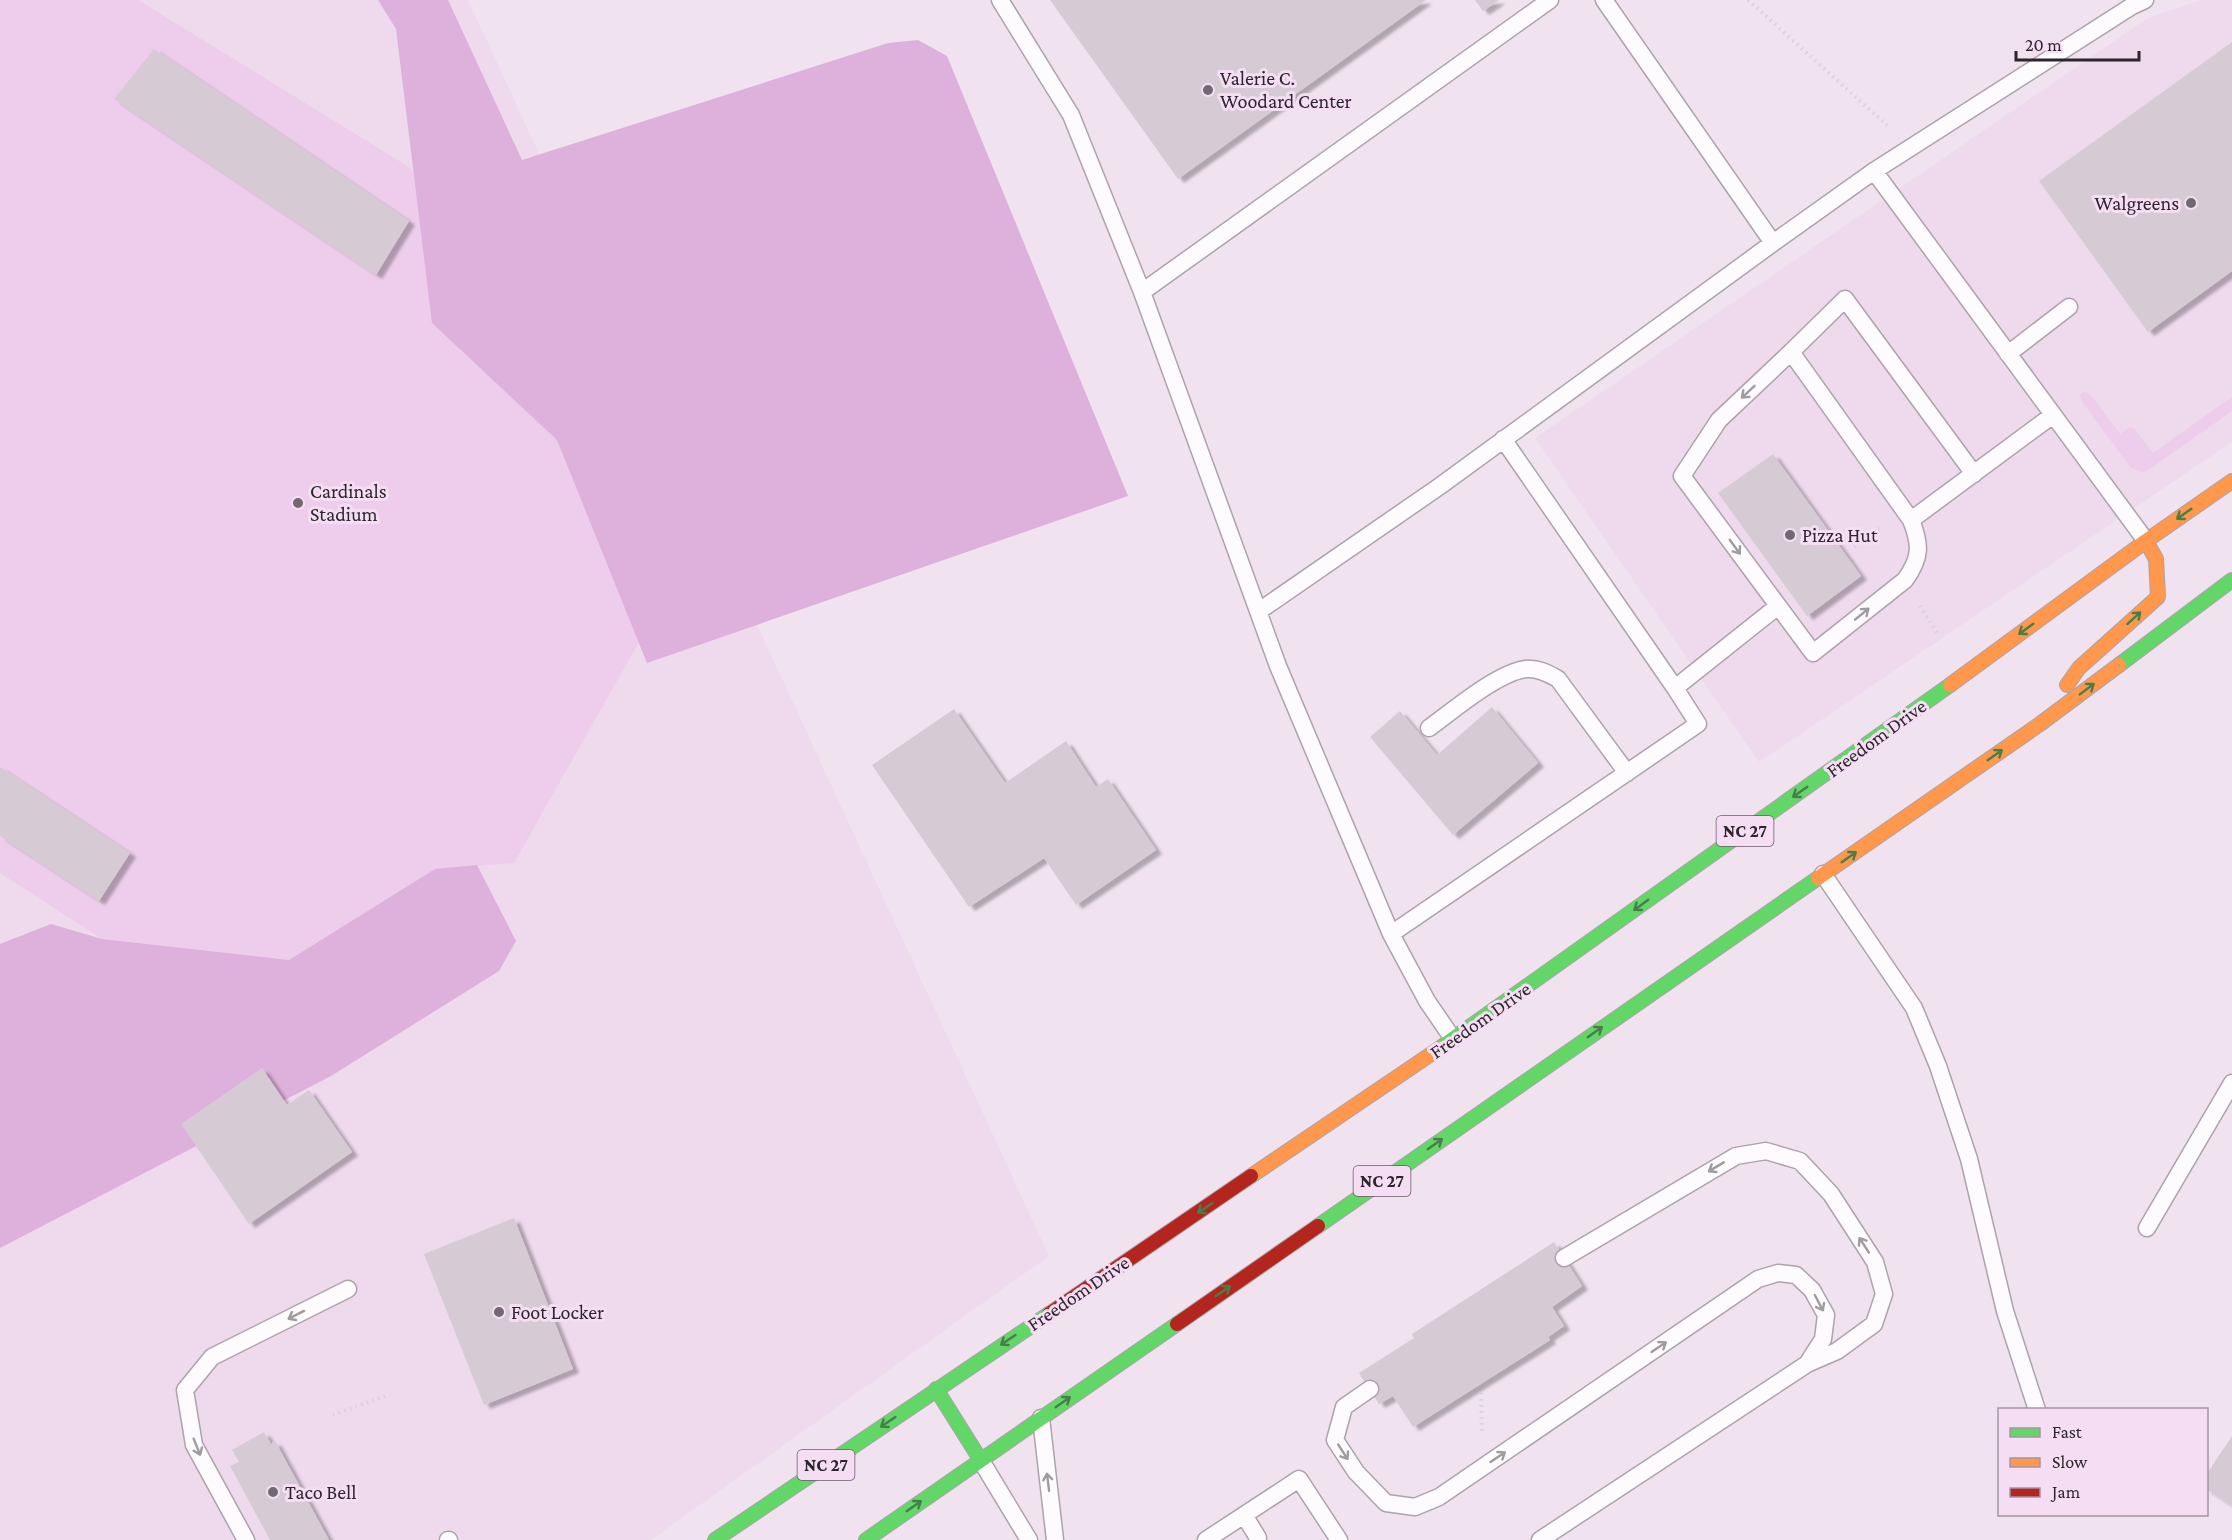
<svg xmlns="http://www.w3.org/2000/svg" width="2232" height="1540" font-family="'Crimson Pro',serif">
<style>
.built{fill:#efd9ed}
.green{fill:#edcdeb}
.forest{fill:#deb0dc}
.building{fill:#d6cbd5;filter:url(#shadow)}
.lines{fill:none;stroke-linecap:round;stroke-linejoin:round}
.lane-casing{stroke:#aca3ab;stroke-width:19}
.fast-casing{stroke:#aca3ab;stroke-width:16}
.slow-casing{stroke:#aca3ab;stroke-width:16}
.jam-casing{stroke:#aca3ab;stroke-width:16}
.path{stroke:#d6d3d6;stroke-width:4;stroke-dasharray:1.5 4.5;stroke-linecap:butt}
.lane{stroke:#fdfbfd;stroke-width:16}
.fast{stroke:#63d668;stroke-width:14}
.slow{stroke:#ff974d;stroke-width:14}
.jam{stroke:#b3261e;stroke-width:14}
.oneway{stroke:#9f9b9f}
.oneway2{stroke:#487e4a}
.poi-dot{fill:#716871;stroke:#f5def3;stroke-width:2}
.labels{text-anchor:middle;dominant-baseline:central;stroke-width:6;stroke-linejoin:round;paint-order:stroke}
.shield{fill:#f5def3;stroke:#695c68;stroke-width:1.5}
.shield-label{font-size:18px;font-weight:bold;fill:#2d252d}
.poi-label{font-size:20px;fill:#2d252d;stroke:#f5def3;text-anchor:start}
.street-label{font-size:20px;fill:#2d252d;stroke:#f5def3}
</style>
<defs>
<filter id="shadow"><feDropShadow dx="6" dy="4" stdDeviation="1.5" flood-color="#0004"/></filter>
</defs>
<rect width="100%" height="100%" fill="#f0e3ef"/>
<path class="built" d="M 0,0 L 468,0 L 1049,1256 L 651,1540 L 0,1540 Z
M 2202,0 L 2232,0 L 2232,442 L 1759,762 L 1535,438 L 2148,18 Z"/>
<path class="green" d="M 0,0 L 138,0 L 409,167 L 547,372 L 644,633 L 514,863 L 435,869 L 289,960 L 102,939 L 0,873 Z
M 2084,391 L 2090,394 L 2120,434 L 2128,428 L 2134,428 L 2153,453 L 2232,397 L 2232,411 L 2147,471 L 2142,472 L 2131,468 L 2082,402 L 2080,395 Z"/>
<path class="forest" d="M 378,0 L 448,0 L 522,160 L 888,43 L 918,40 L 947,56 L 1128,496 L 647,663 L 557,440 L 432,323 L 396,29 Z
M 477,865 L 516,941 L 499,971 L 331,1076 L 0,1248 L 0,944 L 51,924 L 102,939 L 289,960 L 435,869 Z"/>
<path class="building" d="M 1050,0 L 1426,0 L 1178,179 Z
M 1475,0 L 1499,0 L 1483,11 Z
M 2232,42 L 2232,271 L 2148,332 L 2039,181 Z
M 154,49 L 409,221 L 376,275 L 114,99 Z
M 1773,454 L 1861,576 L 1807,616 L 1718,493 Z
M 1492,707 L 1538,763 L 1453,835 L 1370,737 L 1400,711 L 1437,755 Z
M 954,709 L 1005,783 L 1066,741 L 1096,787 L 1108,779 L 1156,850 L 1076,905 L 1044,858 L 969,907 L 872,765 Z
M 0,767 L 130,853 L 99,901 L 0,836 Z
M 262,1068 L 287,1105 L 309,1090 L 352,1152 L 249,1224 L 181,1124 Z
M 514,1218 L 573,1369 L 484,1405 L 424,1254 Z
M 1554,1242 L 1582,1286 L 1552,1307 L 1564,1326 L 1548,1337 L 1550,1340 L 1413,1427 L 1393,1396 L 1379,1404 L 1359,1373 L 1414,1338 L 1412,1334 Z
M 264,1432 L 271,1444 L 275,1441 L 329,1540 L 270,1540 L 230,1466 L 239,1462 L 232,1450 Z
M 2232,1436 L 2232,1506 L 2206,1489 L 2206,1475 Z"/>
<g class="lines">
<g class="lane-casing">
<path id="lane" d="M 1000,0 L 1071,115 L 1142,292 L 1278,666 L 1391,934 L 1427,1001 L 1453,1039
M 1604,0 L 1773,243
M 2145,0 L 2132,6 L 1874,171 L 2146,541
M 1142,292 L 1550,0
M 1791,352 L 1719,420 L 1682,476 L 1813,653 L 1905,580 C 1921,558 1921,545 1911,520
M 2008,354 L 2069,307
M 1503,439 L 1675,688 L 1778,606
M 1974,474 L 1845,299 L 1791,352 L 1911,520 L 2053,415
M 1259,611 L 1440,486 L 1773,243 L 1874,171
M 1429,728 C 1454,710 1497,673 1526,669 C 1538,668 1548,673 1558,679 L 1627,773
M 1823,874 L 1914,1008 L 1938,1066 L 1969,1159 L 2005,1311 L 2037,1410
M 1391,934 L 1698,724 L 1675,688
M 2147,1228 L 2232,1083
M 1370,1389 L 1344,1407 L 1335,1440 L 1356,1472 L 1386,1503 L 1415,1507 L 1439,1497 L 1758,1279 L 1778,1273 L 1796,1275 L 1812,1290 L 1826,1315 L 1823,1339 L 1807,1364
M 1041,1418 L 1055,1540
M 980,1459 L 1029,1540
M 1244,1515 L 1258,1538
M 246,1540 L 194,1445 L 185,1390 L 212,1357 L 348,1289
M 448,1540 L 449,1540
M 1206,1540 L 1299,1479 L 1339,1540
M 1540,1540 L 1807,1364 L 1837,1351 L 1874,1324 L 1884,1294 L 1875,1262 L 1831,1194 L 1800,1161 L 1766,1151 L 1736,1156 L 1564,1258"/>
</g>
<g class="fast-casing">
<path id="fast" d="M 2119,665 L 2232,580
M 1440,1048 L 1950,685
M 1318,1226 L 1818,878
M 936,1389 L 980,1459
M 715,1540 L 1049,1314
M 866,1540 L 1177,1324"/>
</g>
<g class="slow-casing">
<path id="slow" d="M 1950,685 L 2146,541 L 2232,481
M 2067,685 L 2079,668 L 2158,597 L 2156,559 L 2146,541
M 1818,878 L 2040,724 L 2119,665
M 1251,1176 L 1440,1048"/>
</g>
<g class="jam-casing">
<path id="jam" d="M 1049,1314 L 1251,1176
M 1177,1324 L 1318,1226"/>
</g>
<path class="path" d="M 1748,0 L 1890,128
M 1854,547 L 1880,528
M 1920,606 L 1939,636
M 1481,1393 L 1482,1432
M 333,1415 L 388,1395"/>
<use href="#lane" class="lane"/>
<use href="#fast" class="fast"/>
<use href="#slow" class="slow"/>
<use href="#jam" class="jam"/>
</g>
<defs><path id="oneway-shaft" d="M-6 0H5M1.5-3L5.5 0L1.5 3" fill="none" stroke-width="1.6" stroke-linecap="round" stroke-linejoin="round" transform="scale(1.5)"/></defs>
<g class="oneway">
<use href="#oneway-shaft" transform="translate(1748 392) rotate(137)"/>
<use href="#oneway-shaft" transform="translate(1735 547) rotate(54)"/>
<use href="#oneway-shaft" transform="translate(1862 614) rotate(-39)"/>
<use href="#oneway-shaft" transform="translate(1716 1167) rotate(149)"/>
<use href="#oneway-shaft" transform="translate(1864 1245) rotate(-123)"/>
<use href="#oneway-shaft" transform="translate(1819 1303) rotate(62)"/>
<use href="#oneway-shaft" transform="translate(296 1315) rotate(153)"/>
<use href="#oneway-shaft" transform="translate(1659 1347) rotate(-34)"/>
<use href="#oneway-shaft" transform="translate(197 1447) rotate(68)"/>
<use href="#oneway-shaft" transform="translate(1343 1452) rotate(57)"/>
<use href="#oneway-shaft" transform="translate(1498 1457) rotate(-34)"/>
<use href="#oneway-shaft" transform="translate(1048 1482) rotate(-97)"/>
</g>
<g class="oneway2">
<use href="#oneway-shaft" transform="translate(2184 514) rotate(145)"/>
<use href="#oneway-shaft" transform="translate(2134 618) rotate(-42)"/>
<use href="#oneway-shaft" transform="translate(2026 629) rotate(144)"/>
<use href="#oneway-shaft" transform="translate(2087 689) rotate(-37)"/>
<use href="#oneway-shaft" transform="translate(1995 755) rotate(-35)"/>
<use href="#oneway-shaft" transform="translate(1800 792) rotate(145)"/>
<use href="#oneway-shaft" transform="translate(1849 857) rotate(-35)"/>
<use href="#oneway-shaft" transform="translate(1641 905) rotate(144)"/>
<use href="#oneway-shaft" transform="translate(1595 1032) rotate(-35)"/>
<use href="#oneway-shaft" transform="translate(1435 1144) rotate(-35)"/>
<use href="#oneway-shaft" transform="translate(1205 1208) rotate(146)"/>
<use href="#oneway-shaft" transform="translate(1223 1291) rotate(-35)"/>
<use href="#oneway-shaft" transform="translate(1008 1340) rotate(146)"/>
<use href="#oneway-shaft" transform="translate(1063 1402) rotate(-35)"/>
<use href="#oneway-shaft" transform="translate(888 1422) rotate(146)"/>
<use href="#oneway-shaft" transform="translate(914 1506) rotate(-35)"/>
</g>
<g class="poi-dot">
<circle cx="1208" cy="90" r="6"/>
<circle cx="2191" cy="203" r="6"/>
<circle cx="298" cy="503" r="6"/>
<circle cx="1790" cy="535" r="6"/>
<circle cx="499" cy="1312" r="6"/>
<circle cx="273" cy="1492" r="6"/>
</g>
<g class="labels">
<g class="shield">
<rect x="1716.5" y="816" width="57" height="30" rx="4.5"/>
<rect x="1353.5" y="1166" width="57" height="30" rx="4.5"/>
<rect x="797.5" y="1450" width="57" height="30" rx="4.5"/>
</g>
<g class="shield-label">
<text x="1745" y="831">NC 27</text>
<text x="1382" y="1181">NC 27</text>
<text x="826" y="1465">NC 27</text>
</g>
<g class="poi-label">
<text x="1220" y="78">Valerie C.<tspan x="1220" dy="23">Woodard Center</tspan></text>
<text x="2179" y="203" text-anchor="end">Walgreens</text>
<text x="310" y="491">Cardinals<tspan x="310" dy="23">Stadium</tspan></text>
<text x="1802" y="535">Pizza Hut</text>
<text x="511" y="1312">Foot Locker</text>
<text x="285" y="1492">Taco Bell</text>
</g>
<g class="street-label">
<text transform="translate(1876 738) rotate(-36)">Freedom Drive</text>
<text transform="translate(1480 1020) rotate(-35)">Freedom Drive</text>
<text transform="translate(1078 1293) rotate(-34)">Freedom Drive</text>
</g>
</g>
<rect x="1998" y="1408" width="210" height="108" fill="#f5def3" stroke="#a594a4" stroke-width="1.5"/>
<rect x="2010" y="1428" width="30" height="9" fill="#63d668" stroke="#a594a4" stroke-width="1.5"/>
<text x="2052" y="1438" font-size="18" fill="#2d252d">Fast</text>
<rect x="2010" y="1458" width="30" height="9" fill="#ff974d" stroke="#a594a4" stroke-width="1.5"/>
<text x="2052" y="1468" font-size="18" fill="#2d252d">Slow</text>
<rect x="2010" y="1488" width="30" height="9" fill="#b3261e" stroke="#a594a4" stroke-width="1.5"/>
<text x="2052" y="1498" font-size="18" fill="#2d252d">Jam</text>
<path d="M2016 51v9h123v-9" fill="none" stroke="#2d252d" stroke-width="3"/>
<text x="2025" y="51" font-size="18" fill="#2d252d" stroke="#f5def3" stroke-width="4.5" paint-order="stroke">20 m</text>
</svg>
